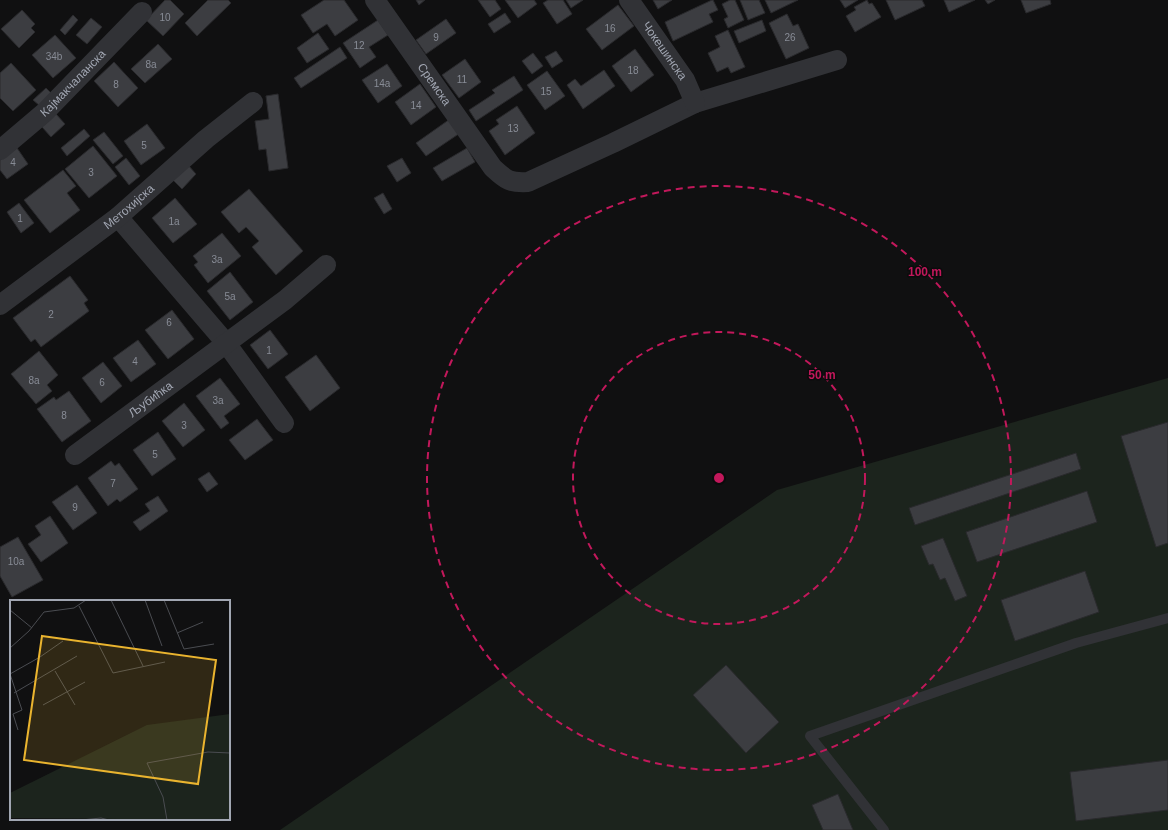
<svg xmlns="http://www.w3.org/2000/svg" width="1168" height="830" font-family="Helvetica,sans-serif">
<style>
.green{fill:#1c241d}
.building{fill:#3c3d41;stroke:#2a2a2d}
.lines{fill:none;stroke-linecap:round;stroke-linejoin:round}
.service{stroke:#313236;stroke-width:10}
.minor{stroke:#313236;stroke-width:20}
.ring{fill:none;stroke:#c2185b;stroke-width:2;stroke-dasharray:7 5}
.labels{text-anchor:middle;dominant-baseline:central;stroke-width:3;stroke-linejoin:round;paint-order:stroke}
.number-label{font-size:10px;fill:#888c96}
.street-label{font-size:12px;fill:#a1a6b2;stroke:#0b0b0c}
.inset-road{fill:none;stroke:#4a4c51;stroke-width:1}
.view{fill:#eab42f;fill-opacity:0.15;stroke:#eab42f;stroke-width:2}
.inset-edge{fill:none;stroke:#a1a6b2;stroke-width:2}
.centre{fill:#c2185b;stroke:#0b0b0c;stroke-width:2}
.ring-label{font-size:12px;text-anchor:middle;font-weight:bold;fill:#c2185b;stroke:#0b0b0c;stroke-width:3;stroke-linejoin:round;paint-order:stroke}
</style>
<rect width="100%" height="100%" fill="#101011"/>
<path class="green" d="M 1168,378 L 1168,830 L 280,830 L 777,490 Z"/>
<path class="building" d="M 165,0 L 170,0 L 184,14 L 163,36 L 146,20 Z
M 208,0 L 228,0 L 231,3 L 197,36 L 185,23 Z
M 324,0 L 344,0 L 358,20 L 335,36 L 327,24 L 313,33 L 301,15 Z
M 416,0 L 425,0 L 419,5 Z
M 478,0 L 495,0 L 501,9 L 490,17 Z
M 505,0 L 534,0 L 537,4 L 518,18 Z
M 548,0 L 563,0 L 572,14 L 557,24 L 543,3 Z
M 566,0 L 583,0 L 571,8 Z
M 653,0 L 672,0 L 658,9 Z
M 712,0 L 713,0 L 718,10 L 709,14 L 713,22 L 673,41 L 665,22 Z
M 730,0 L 735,0 L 744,20 L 728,28 L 724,19 L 728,17 L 722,4 Z
M 740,0 L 759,0 L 765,13 L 748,20 Z
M 765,0 L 798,0 L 771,13 Z
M 840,0 L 858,0 L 845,8 Z
M 867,0 L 869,4 L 872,3 L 881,17 L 855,32 L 846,16 L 856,10 L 854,7 Z
M 886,0 L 922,0 L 925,6 L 895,20 Z
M 944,0 L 975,0 L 949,12 Z
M 985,0 L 995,0 L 988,4 Z
M 1021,0 L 1050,0 L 1051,4 L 1026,13 Z
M 618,5 L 634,26 L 602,50 L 586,29 Z
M 22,10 L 35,24 L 31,28 L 35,32 L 19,48 L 1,29 Z
M 505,13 L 511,22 L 494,33 L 488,24 Z
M 787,14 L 793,26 L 798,24 L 809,48 L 786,59 L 769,23 Z
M 73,15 L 78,20 L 65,35 L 60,30 Z
M 91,18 L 102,27 L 87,44 L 76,35 Z
M 446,19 L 456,33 L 426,54 L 416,40 Z
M 378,20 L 388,35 L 369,47 L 376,57 L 360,68 L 343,43 Z
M 762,20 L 766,31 L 739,43 L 734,31 Z
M 728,30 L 745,67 L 731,73 L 728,67 L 717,72 L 708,53 L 720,47 L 715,36 Z
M 318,33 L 329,49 L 307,63 L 297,48 Z
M 55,35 L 76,58 L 53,78 L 32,55 Z
M 158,44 L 172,59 L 145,83 L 131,69 Z
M 340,47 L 347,58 L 301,88 L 294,78 Z
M 635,49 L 654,75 L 631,92 L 612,66 Z
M 556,51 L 563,61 L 552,68 L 545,57 Z
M 533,53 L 543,66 L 532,74 L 522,61 Z
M 465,59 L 481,82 L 459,98 L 442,75 Z
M 114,62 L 138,88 L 118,107 L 94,81 Z
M 11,63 L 36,90 L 13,111 L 0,98 L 0,73 Z
M 387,64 L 402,86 L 378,103 L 362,80 Z
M 604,70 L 615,86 L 583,109 L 567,85 L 575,79 L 581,86 Z
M 547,71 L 565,96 L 545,110 L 527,85 Z
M 514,76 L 523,90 L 476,121 L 469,110 L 495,93 L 492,90 Z
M 420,84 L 436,107 L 411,125 L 395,102 Z
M 46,88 L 52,94 L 40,106 L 33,100 Z
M 278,94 L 288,168 L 269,171 L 266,149 L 259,150 L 255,121 L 269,119 L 266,96 Z
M 517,106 L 535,133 L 505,155 L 489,131 L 499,124 L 496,120 Z
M 56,114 L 65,124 L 51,137 L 42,127 Z
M 450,119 L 460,133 L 426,156 L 416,143 Z
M 147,124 L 165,148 L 141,165 L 124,141 Z
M 84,129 L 90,136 L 67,156 L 61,148 Z
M 104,132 L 123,156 L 113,164 L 93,140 Z
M 93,146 L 117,176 L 89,198 L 65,169 Z
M 17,148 L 28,164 L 7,179 L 0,170 L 0,160 Z
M 467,148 L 475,162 L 442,181 L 433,168 Z
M 126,158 L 140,176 L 129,185 L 115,167 Z
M 402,158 L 411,173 L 397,182 L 387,166 Z
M 188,165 L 196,174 L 182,189 L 173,180 Z
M 63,170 L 76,186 L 67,193 L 80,210 L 50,233 L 24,200 Z
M 249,189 L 303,251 L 276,275 L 252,247 L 259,241 L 246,227 L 239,233 L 221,212 Z
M 383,193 L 392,209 L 384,214 L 374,198 Z
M 175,198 L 197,224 L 173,243 L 152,218 Z
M 19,203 L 34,223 L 21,233 L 7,212 Z
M 222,233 L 241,256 L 208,283 L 194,265 L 198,262 L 193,256 Z
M 230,272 L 253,302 L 230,320 L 207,291 Z
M 70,276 L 88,300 L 84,303 L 89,311 L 41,347 L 35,339 L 31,342 L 13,318 Z
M 172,310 L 194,339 L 168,359 L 145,330 Z
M 270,330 L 288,354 L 268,369 L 250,345 Z
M 138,340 L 156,364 L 131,382 L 113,358 Z
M 39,351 L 58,375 L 47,385 L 52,391 L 36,404 L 11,374 Z
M 316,355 L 340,388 L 310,411 L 285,377 Z
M 103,362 L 122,386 L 101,403 L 82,378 Z
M 220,378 L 240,404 L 224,416 L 229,423 L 221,429 L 196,396 Z
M 69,391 L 91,421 L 62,442 L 37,409 L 54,397 L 56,400 Z
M 184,403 L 205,430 L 183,447 L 162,421 Z
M 257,419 L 273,440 L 245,460 L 229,440 Z
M 1168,422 L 1168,543 L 1156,547 L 1121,436 Z
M 158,432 L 176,459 L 152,476 L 133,450 Z
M 1076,453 L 1081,469 L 915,525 L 909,508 Z
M 111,461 L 115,466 L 119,463 L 138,489 L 120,502 L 117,499 L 108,506 L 88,478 Z
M 209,472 L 218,484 L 207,492 L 198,479 Z
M 77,485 L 97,513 L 73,530 L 52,502 Z
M 1087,491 L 1097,522 L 977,562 L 966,532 Z
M 158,496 L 168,511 L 140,531 L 133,522 L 150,511 L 145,504 Z
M 50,516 L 68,543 L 41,562 L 28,544 L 41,535 L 35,526 Z
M 18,537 L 43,580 L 12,597 L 0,576 L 0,547 Z
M 943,538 L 967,596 L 955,601 L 945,578 L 940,580 L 933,564 L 929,565 L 921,546 Z
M 1085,571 L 1099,612 L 1015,641 L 1001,600 Z
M 726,665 L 779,722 L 746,753 L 693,695 Z
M 1168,760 L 1168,810 L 1076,821 L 1070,772 Z
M 838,794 L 853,830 L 823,830 L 812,805 Z"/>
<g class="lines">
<path class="service" d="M 884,830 L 810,736 L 1076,643 L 1168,618"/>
<g class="minor">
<path id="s1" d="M 375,0 L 493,168 C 506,180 509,183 528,182 L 613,143 L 695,103 L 837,60"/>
<path id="s2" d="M 629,0 L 685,80 L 695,103"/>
<path id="s3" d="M 0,150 L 45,112 L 142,12"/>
<path d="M 118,217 L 226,343 L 284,423"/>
<path id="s4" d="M 0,305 L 118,217 L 206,139 L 253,102"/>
<path id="s5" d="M 75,455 L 285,300 L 326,265"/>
</g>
</g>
<g class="ring">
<circle cx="719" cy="478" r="146"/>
<circle cx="719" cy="478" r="292"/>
</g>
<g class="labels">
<g class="number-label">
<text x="165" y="17">10</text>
<text x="610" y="28">16</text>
<text x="436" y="37">9</text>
<text x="790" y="37">26</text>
<text x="359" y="45">12</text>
<text x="54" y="56">34b</text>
<text x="151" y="64">8a</text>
<text x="633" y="70">18</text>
<text x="462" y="79">11</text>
<text x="382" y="83">14a</text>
<text x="116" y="84">8</text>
<text x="546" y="91">15</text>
<text x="416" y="105">14</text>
<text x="513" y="128">13</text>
<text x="144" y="145">5</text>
<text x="13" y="162">4</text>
<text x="91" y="172">3</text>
<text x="20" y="218">1</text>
<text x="174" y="221">1a</text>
<text x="217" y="259">3a</text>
<text x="230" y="296">5a</text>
<text x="51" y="314">2</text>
<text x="169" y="322">6</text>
<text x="269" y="350">1</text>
<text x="135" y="361">4</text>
<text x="34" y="380">8a</text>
<text x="102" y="382">6</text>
<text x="218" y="400">3a</text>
<text x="64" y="415">8</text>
<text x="184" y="425">3</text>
<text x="155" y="454">5</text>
<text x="113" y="483">7</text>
<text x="75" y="507">9</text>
<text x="16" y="561">10a</text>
</g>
<g class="street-label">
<text stroke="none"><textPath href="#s2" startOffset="62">Чокешинска</textPath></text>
<text stroke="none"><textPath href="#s3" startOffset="99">Кајмакчаланска</textPath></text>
<text stroke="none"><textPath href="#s1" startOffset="103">Сремска</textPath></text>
<text stroke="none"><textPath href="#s4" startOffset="162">Метохијска</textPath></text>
<text stroke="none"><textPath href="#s5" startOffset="94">Љубићка</textPath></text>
</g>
</g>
<g transform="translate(10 600)">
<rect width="220" height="220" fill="#101011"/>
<path d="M 220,114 L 220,220 L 0,218 L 0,193 L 137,125 Z" fill="#1c241d"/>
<path class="inset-road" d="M 101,0 L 133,66M 135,0 L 152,46M 154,0 L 174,49 L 204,44M 69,6 L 103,73 L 155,62M 0,10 L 22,28M 167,33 L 193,22M 0,48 L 19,31 L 34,12 L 64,8 L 76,0M 45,71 L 65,105M 0,74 L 12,110 L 3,114 L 8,130M 0,74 L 30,57 L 53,41M 4,93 L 67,56M 33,105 L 75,82M 71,220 L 91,218 L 99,220M 157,220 L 153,197 L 137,163 L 198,152 L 220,153"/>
<path class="view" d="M 32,36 L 206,60 L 188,184 L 14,160 Z"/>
<rect width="220" height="220" class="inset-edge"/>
</g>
<circle cx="719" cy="478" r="6" class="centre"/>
<g class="ring-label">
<text x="925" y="276">100 m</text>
<text x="822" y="379">50 m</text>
</g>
</svg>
